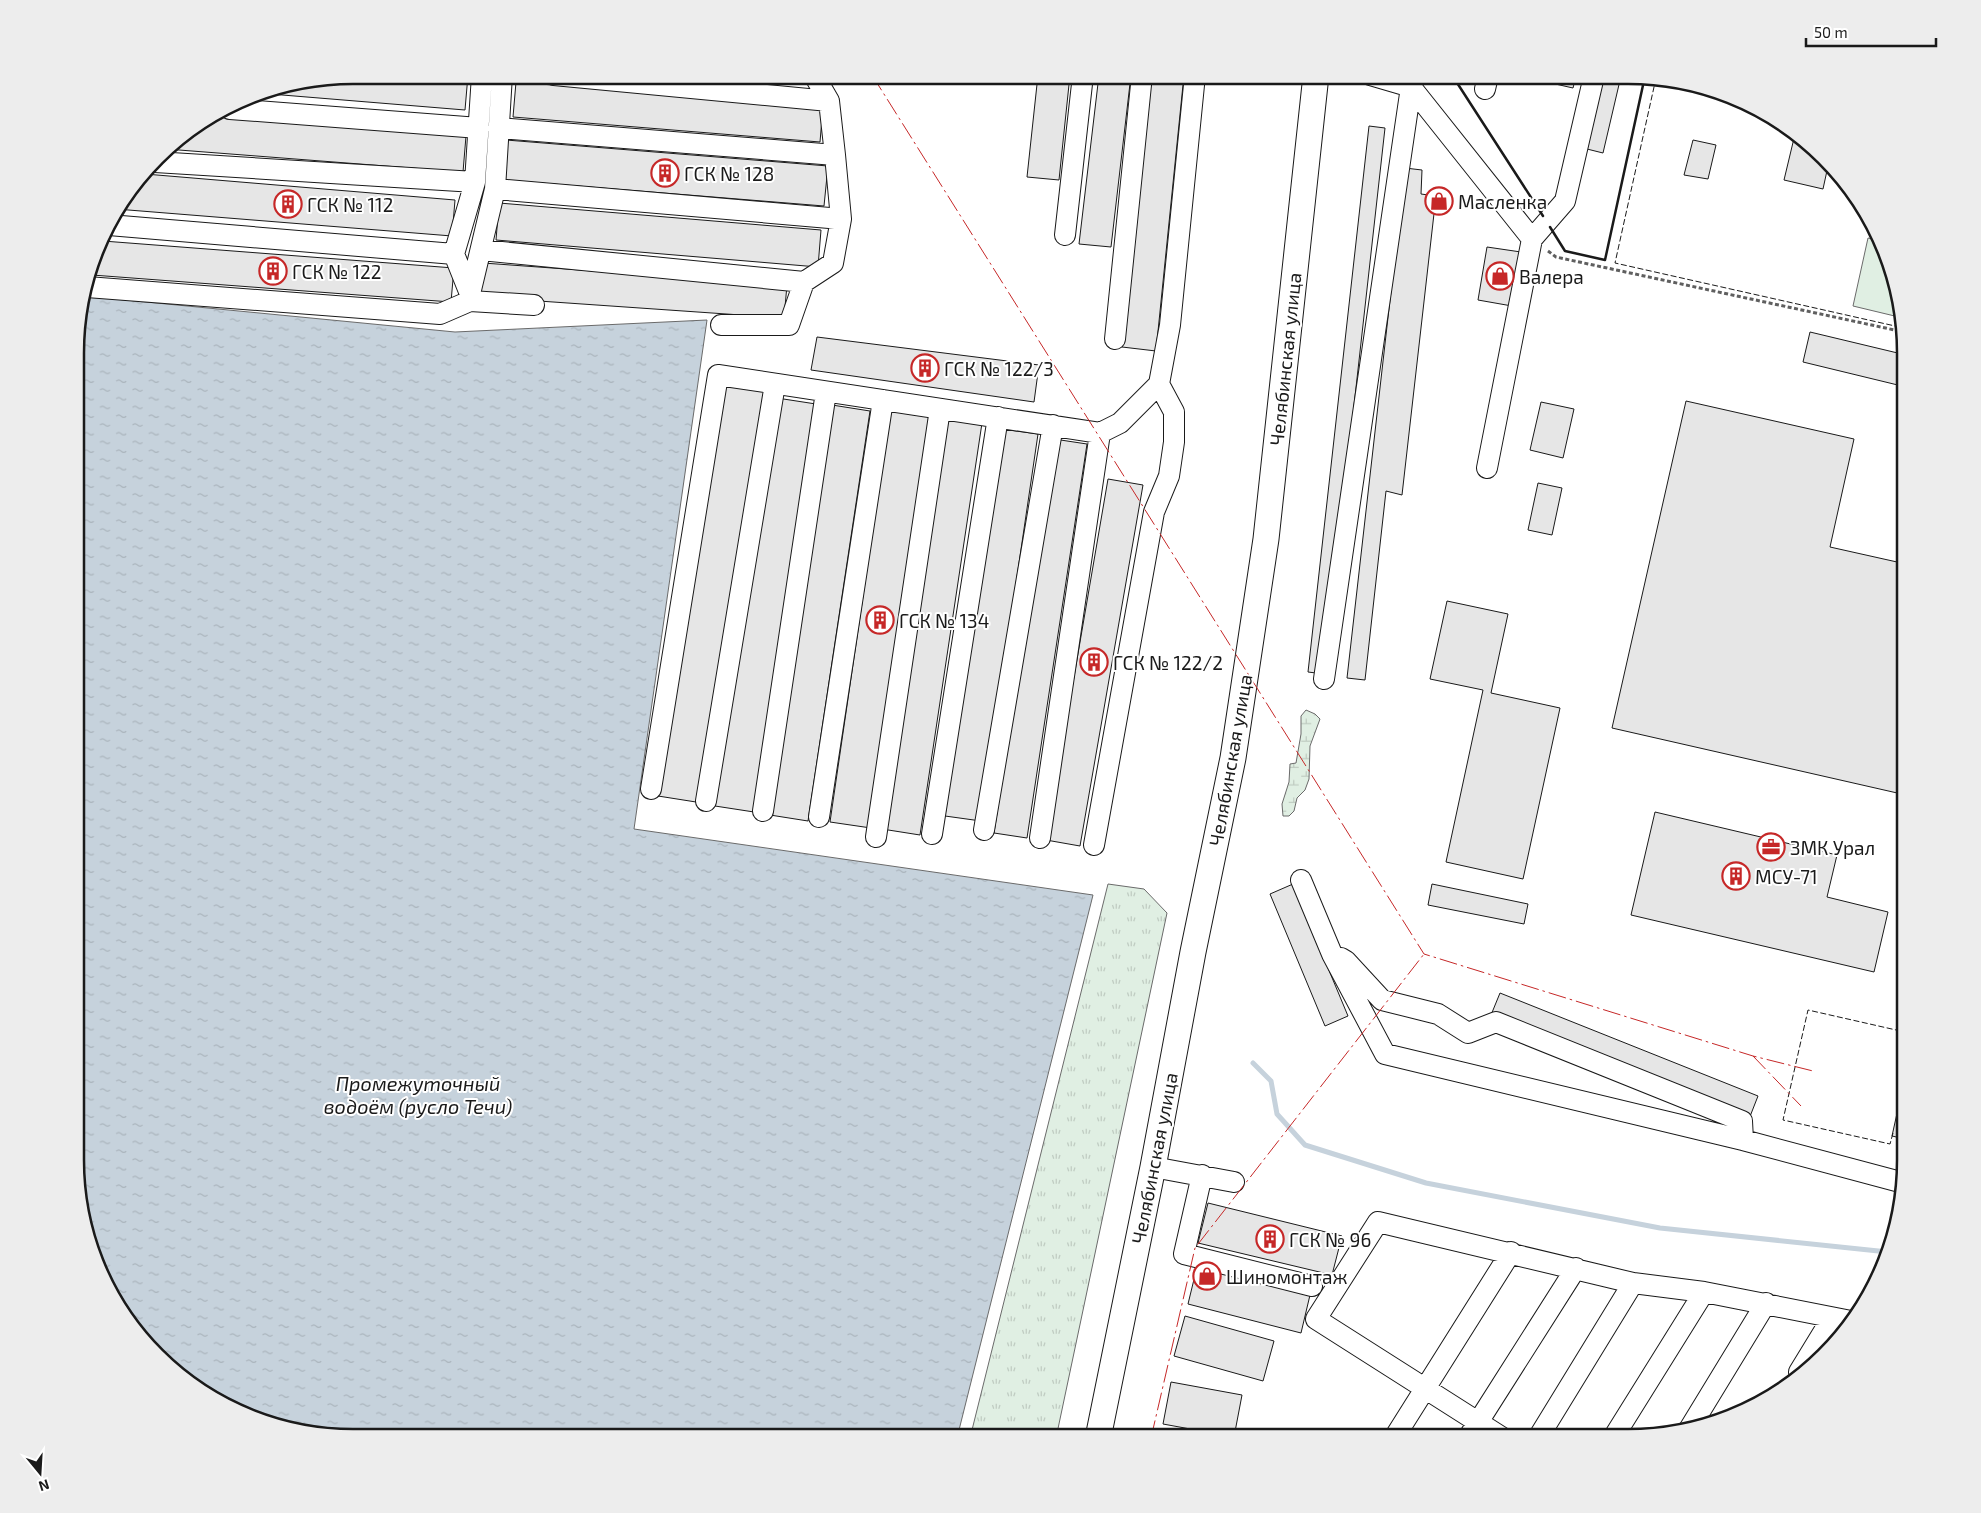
<svg xmlns="http://www.w3.org/2000/svg" width="1981" height="1513" font-family="'Exo 2',sans-serif">
<style>
.grass{fill:url(#grass-tufts);stroke:#6a6a6a}
.wetland{fill:url(#wetland-marsh);stroke:#6a6a6a}
.garden{fill:#e0efe3;stroke:#6a6a6a}
.water{fill:url(#water-ripples);stroke:#6a6a6a}
.lines{fill:none;stroke-linecap:round;stroke-linejoin:round}
.stream{stroke:#c6d2dc;stroke-width:5}
.building{fill:#e6e6e6;stroke:#1a1a1a}
.minor-casing{stroke:#1a1a1a;stroke-width:22}
.major-casing{stroke:#1a1a1a;stroke-width:27}
.path{stroke:#5f5f5f;stroke-width:3;stroke-dasharray:4 2.5;stroke-linecap:butt}
.minor{stroke:#fff;stroke-width:20}
.major{stroke:#fff;stroke-width:25}
.fence{stroke:#1a1a1a;stroke-width:1;stroke-dasharray:6 2.5;stroke-linecap:butt}
.wall{stroke:#1a1a1a;stroke-width:2.5}
.power{stroke:#c62828;stroke-width:1;stroke-dasharray:18 4 2.5 4;stroke-linecap:butt}
.labels{text-anchor:middle;dominant-baseline:central;stroke-width:4;stroke-linejoin:round;paint-order:stroke}
.poi-label{font-size:19px;fill:#1a1a1a;stroke:#fff;text-anchor:start}
.street-label{font-size:19px;fill:#1a1a1a;stroke:#fff}
.water-label{font-size:20px;font-style:italic;fill:#1a1a1a;stroke:#fff}
.rim{fill:none;stroke:#1a1a1a;stroke-width:2.5}
</style>
<defs>
<pattern id="grass-tufts" width="24" height="20" patternUnits="userSpaceOnUse" patternTransform="scale(1.25)"><rect width="24" height="20" fill="#e0efe3"/><path d="M3 7l-1-3M5 7V3M7 7l1-3M15 17l-1-3M17 17v-4M19 17l1-3" fill="none" stroke="#c0ccc2"/></pattern>
<pattern id="wetland-marsh" width="20" height="14" patternUnits="userSpaceOnUse" patternTransform="scale(1.25)"><rect width="20" height="14" fill="#e0efe3"/><path d="M1 5h8M5 5V1M11 12h8M15 12V8" fill="none" stroke="#c0ccc2"/></pattern>
<pattern id="water-ripples" width="26" height="14" patternUnits="userSpaceOnUse" patternTransform="scale(1.25)"><rect width="26" height="14" fill="#c6d2dc"/><path d="M2 4q2-2 4 0t4 0M15 11q2-2 4 0t4 0" fill="none" stroke="#aab4bc"/></pattern>
</defs>
<rect width="100%" height="100%" fill="#fff"/>
<path class="grass" d="M 1108,884 L 1144,889 L 1167,913 L 1056,1438 L 970,1438 Z"/>
<path class="wetland" d="M 1306,710 L 1315,714 L 1320,719 L 1310,746 L 1309,779 L 1305,790 L 1297,798 L 1294,811 L 1289,816 L 1283,816 L 1282,804 L 1289,782 L 1290,764 L 1296,763 L 1301,734 L 1301,716 Z"/>
<path class="garden" d="M 1868,238 L 1881,241 L 1901,298 L 1903,318 L 1853,306 Z"/>
<path class="water" d="M 84,296 L 455,332 L 707,320 L 634,829 L 1093,895 L 957,1438 L 335,1437 L 247,1417 L 170,1369 L 104,1283 L 76,1179 L 77,316 Z"/>
<g class="lines">
<path class="stream" d="M 1253,1063 L 1271,1081 L 1277,1114 L 1305,1145 L 1426,1183 L 1660,1228 L 1888,1252"/>
</g>
<path class="building" d="M 353,75 L 468,75 L 465,110 L 258,93 L 263,90 Z
M 1038,75 L 1070,75 L 1059,180 L 1027,177 Z
M 1099,75 L 1131,75 L 1111,247 L 1079,244 Z
M 1150,75 L 1184,75 L 1156,351 L 1122,347 Z
M 1520,76 L 1576,76 L 1573,88 Z
M 1601,76 L 1621,76 L 1603,153 L 1583,148 Z
M 516,82 L 823,107 L 820,142 L 513,117 Z
M 217,117 L 466,136 L 463,172 L 166,149 L 170,144 Z
M 1369,126 L 1385,128 L 1324,674 L 1308,672 Z
M 1795,134 L 1811,144 L 1828,166 L 1823,189 L 1784,180 Z
M 506,140 L 828,166 L 824,206 L 503,180 Z
M 1693,140 L 1716,145 L 1708,179 L 1684,175 Z
M 1405,168 L 1422,170 L 1421,194 L 1436,196 L 1402,495 L 1386,491 L 1365,680 L 1347,678 Z
M 145,174 L 455,200 L 452,236 L 116,209 Z
M 499,203 L 821,230 L 818,267 L 496,240 Z
M 103,241 L 454,268 L 451,302 L 92,275 Z
M 1487,247 L 1521,252 L 1512,306 L 1478,300 Z
M 483,263 L 787,285 L 784,318 L 481,297 Z
M 1810,332 L 1906,355 L 1906,387 L 1803,362 Z
M 817,337 L 1039,365 L 1034,402 L 811,370 Z
M 726,385 L 764,391 L 696,802 L 658,796 Z
M 777,398 L 816,404 L 754,812 L 715,806 Z
M 1686,401 L 1854,439 L 1830,547 L 1906,564 L 1906,795 L 1612,728 Z
M 1541,402 L 1574,409 L 1563,458 L 1530,450 Z
M 832,405 L 870,411 L 808,821 L 770,815 Z
M 890,411 L 931,417 L 871,828 L 830,822 Z
M 944,418 L 982,423 L 920,835 L 882,829 Z
M 1001,429 L 1038,434 L 981,821 L 945,816 Z
M 1054,439 L 1087,444 L 1027,838 L 994,833 Z
M 1108,479 L 1143,485 L 1080,846 L 1046,840 Z
M 1538,483 L 1562,488 L 1552,535 L 1528,530 Z
M 1447,601 L 1508,614 L 1491,693 L 1560,708 L 1523,879 L 1446,862 L 1483,690 L 1430,679 Z
M 1655,812 L 1837,855 L 1827,897 L 1888,912 L 1874,972 L 1631,915 Z
M 1293,884 L 1348,1016 L 1325,1026 L 1270,894 Z
M 1432,884 L 1528,904 L 1524,924 L 1428,905 Z
M 1500,993 L 1758,1096 L 1749,1119 L 1491,1015 Z
M 1905,1077 L 1905,1139 L 1892,1136 Z
M 1208,1203 L 1342,1236 L 1332,1275 L 1198,1243 Z
M 1197,1267 L 1310,1295 L 1301,1333 L 1188,1304 Z
M 1185,1316 L 1274,1341 L 1263,1381 L 1174,1356 Z
M 1171,1382 L 1242,1395 L 1234,1437 L 1163,1424 Z"/>
<g class="lines">
<g class="minor-casing">
<path id="minor" d="M 502,75 L 495,189 L 470,294 L 470,301 L 534,305
M 554,75 L 829,101
M 1370,75 L 1411,87 L 1416,75
M 1485,89 L 1488,76
M 230,109 L 479,128
M 499,128 L 835,155
M 155,162 L 475,182
M 495,189 L 841,219
M 109,225 L 454,254
M 1065,235 L 1083,75
M 1532,239 L 1565,201 L 1594,76
M 481,250 L 804,282
M 87,287 L 440,314 L 470,301
M 470,294 L 454,254 L 475,182 L 482,75
M 721,325 L 789,325 L 804,282 L 833,263 L 841,219 L 835,155 L 829,101 L 814,75
M 1115,339 L 1142,75
M 1324,679 L 1411,87 L 1532,239 L 1487,468
M 651,789 L 718,375 L 1100,433 L 1120,423 L 1159,384 L 1170,325 L 1195,75
M 706,801 L 775,384
M 763,811 L 826,392
M 819,817 L 883,400
M 984,830 L 1053,425
M 932,834 L 998,417
M 876,837 L 940,409
M 1040,838 L 1100,433
M 1094,845 L 1154,512 L 1169,476 L 1174,442 L 1174,412 L 1159,384
M 1301,880 L 1332,954 L 1385,1054 L 1743,1140 L 1904,1183
M 1341,958 L 1346,961 L 1382,1000 L 1438,1014 L 1468,1033 L 1496,1022 L 1742,1121 L 1743,1140
M 1153,1167 L 1234,1182
M 1202,1175 L 1184,1254 L 1312,1286
M 1799,1372 L 1832,1318
M 1688,1431 L 1766,1303
M 1394,1438 L 1511,1252
M 1468,1438 L 1576,1268
M 1503,1438 L 1316,1319 L 1378,1222 L 1633,1283 L 1704,1292 L 1851,1321
M 1538,1438 L 1633,1283
M 1613,1438 L 1704,1292"/>
</g>
<g class="major-casing">
<path id="major" d="M 1098,1438 L 1153,1167 L 1193,952 L 1233,758 L 1266,539 L 1316,75"/>
</g>
<path class="path" d="M 1548,251 L 1556,257 L 1904,332"/>
<use href="#minor" class="minor"/>
<use href="#major" class="major"/>
<path class="fence" d="M 1656,78 L 1615,263 L 1904,328
M 1893,1133 L 1890,1144 L 1783,1120 L 1808,1010 L 1905,1032"/>
<path class="wall" d="M 1452,75 L 1543,216
M 1550,227 L 1565,251 L 1605,260 L 1645,76"/>
<path class="power" d="M 872,75 L 1424,954 L 1753,1056 L 1813,1071
M 1753,1056 L 1801,1106
M 1151,1438 L 1195,1248 L 1424,954"/>
</g>
<defs>
<g id="building-ring" transform="scale(1.4375)"><circle r="9.5" fill="#fff" stroke="#c62828" stroke-width="1.5"/><path d="M-4-6H4V6H1V3H-1V6H-4ZM-2.5-4.3h1.7v1.8h-1.7ZM.8-4.3h1.7v1.8H.8ZM-2.5-1h1.7V.8h-1.7ZM.8-1h1.7V.8H.8Z" fill="#c62828"/></g>
<g id="shop-ring" transform="scale(1.4375)"><circle r="9.5" fill="#fff" stroke="#c62828" stroke-width="1.5"/><path d="M-5-2.5h2.3a2.7 3.5 0 0 1 5.4 0H5L5.5 6h-11ZM-1.5-2.5h3a1.5 2.3 0 0 0-3 0Z" fill="#c62828"/></g>
<g id="office-ring" transform="scale(1.4375)"><circle r="9.5" fill="#fff" stroke="#c62828" stroke-width="1.5"/><path d="M-6-3h4V-5.5h4V-3h4V5H-6ZM-1-4.5V-3h2v-1.5ZM-6 0V1H6V0Z" fill="#c62828"/></g>
</defs>
<g fill-rule="evenodd">
<use href="#building-ring" x="665" y="173"/>
<use href="#shop-ring" x="1439" y="201"/>
<use href="#building-ring" x="288" y="204"/>
<use href="#building-ring" x="273" y="271"/>
<use href="#shop-ring" x="1500" y="276"/>
<use href="#building-ring" x="925" y="368"/>
<use href="#building-ring" x="880" y="620"/>
<use href="#building-ring" x="1094" y="662"/>
<use href="#office-ring" x="1771" y="847"/>
<use href="#building-ring" x="1736" y="876"/>
<use href="#building-ring" x="1270" y="1239"/>
<use href="#shop-ring" x="1207" y="1276"/>
</g>
<g class="labels">
<g class="poi-label">
<text x="684" y="173">ГСК № 128</text>
<text x="1458" y="201">Масленка</text>
<text x="307" y="204">ГСК № 112</text>
<text x="292" y="271">ГСК № 122</text>
<text x="1519" y="276">Валера</text>
<text x="944" y="368">ГСК № 122/3</text>
<text x="899" y="620">ГСК № 134</text>
<text x="1113" y="662">ГСК № 122/2</text>
<text x="1790" y="847">ЗМК Урал</text>
<text x="1755" y="876">МСУ-71</text>
<text x="1289" y="1239">ГСК № 96</text>
<text x="1226" y="1276">Шиномонтаж</text>
</g>
<g class="street-label">
<text transform="translate(1285 359) rotate(-84)">Челябинская улица</text>
<text transform="translate(1230 760) rotate(-80)">Челябинская улица</text>
<text transform="translate(1154 1158) rotate(-79)">Челябинская улица</text>
</g>
<g class="water-label">
<text x="418" y="1083">Промежуточный<tspan x="418" dy="23">водоём (русло Течи)</tspan></text>
</g>
</g>
<path d="M0 0H1981V1513H0ZM353 84H1628A269 269 0 0 1 1897 353V1160A269 269 0 0 1 1628 1429H353A269 269 0 0 1 84 1160V353A269 269 0 0 1 353 84Z" fill="#ededed" fill-rule="evenodd"/>
<path class="rim" d="M353 84H1628A269 269 0 0 1 1897 353V1160A269 269 0 0 1 1628 1429H353A269 269 0 0 1 84 1160V353A269 269 0 0 1 353 84Z"/>
<g transform="translate(40 1473) rotate(162)" stroke="#ffffff" stroke-width="4" paint-order="stroke">
<path d="M0-4L9 19L0 12L-9 19Z" fill="#1a1a1a"/>
<text y="-8" font-size="14" font-weight="bold" text-anchor="middle" fill="#1a1a1a">N</text>
</g>
<path d="M1806 38v8h130v-8" fill="none" stroke="#1a1a1a" stroke-width="2.5"/>
<text x="1814" y="38" font-size="15" fill="#1a1a1a" stroke="#ffffff" stroke-width="4" paint-order="stroke">50 m</text>
</svg>
